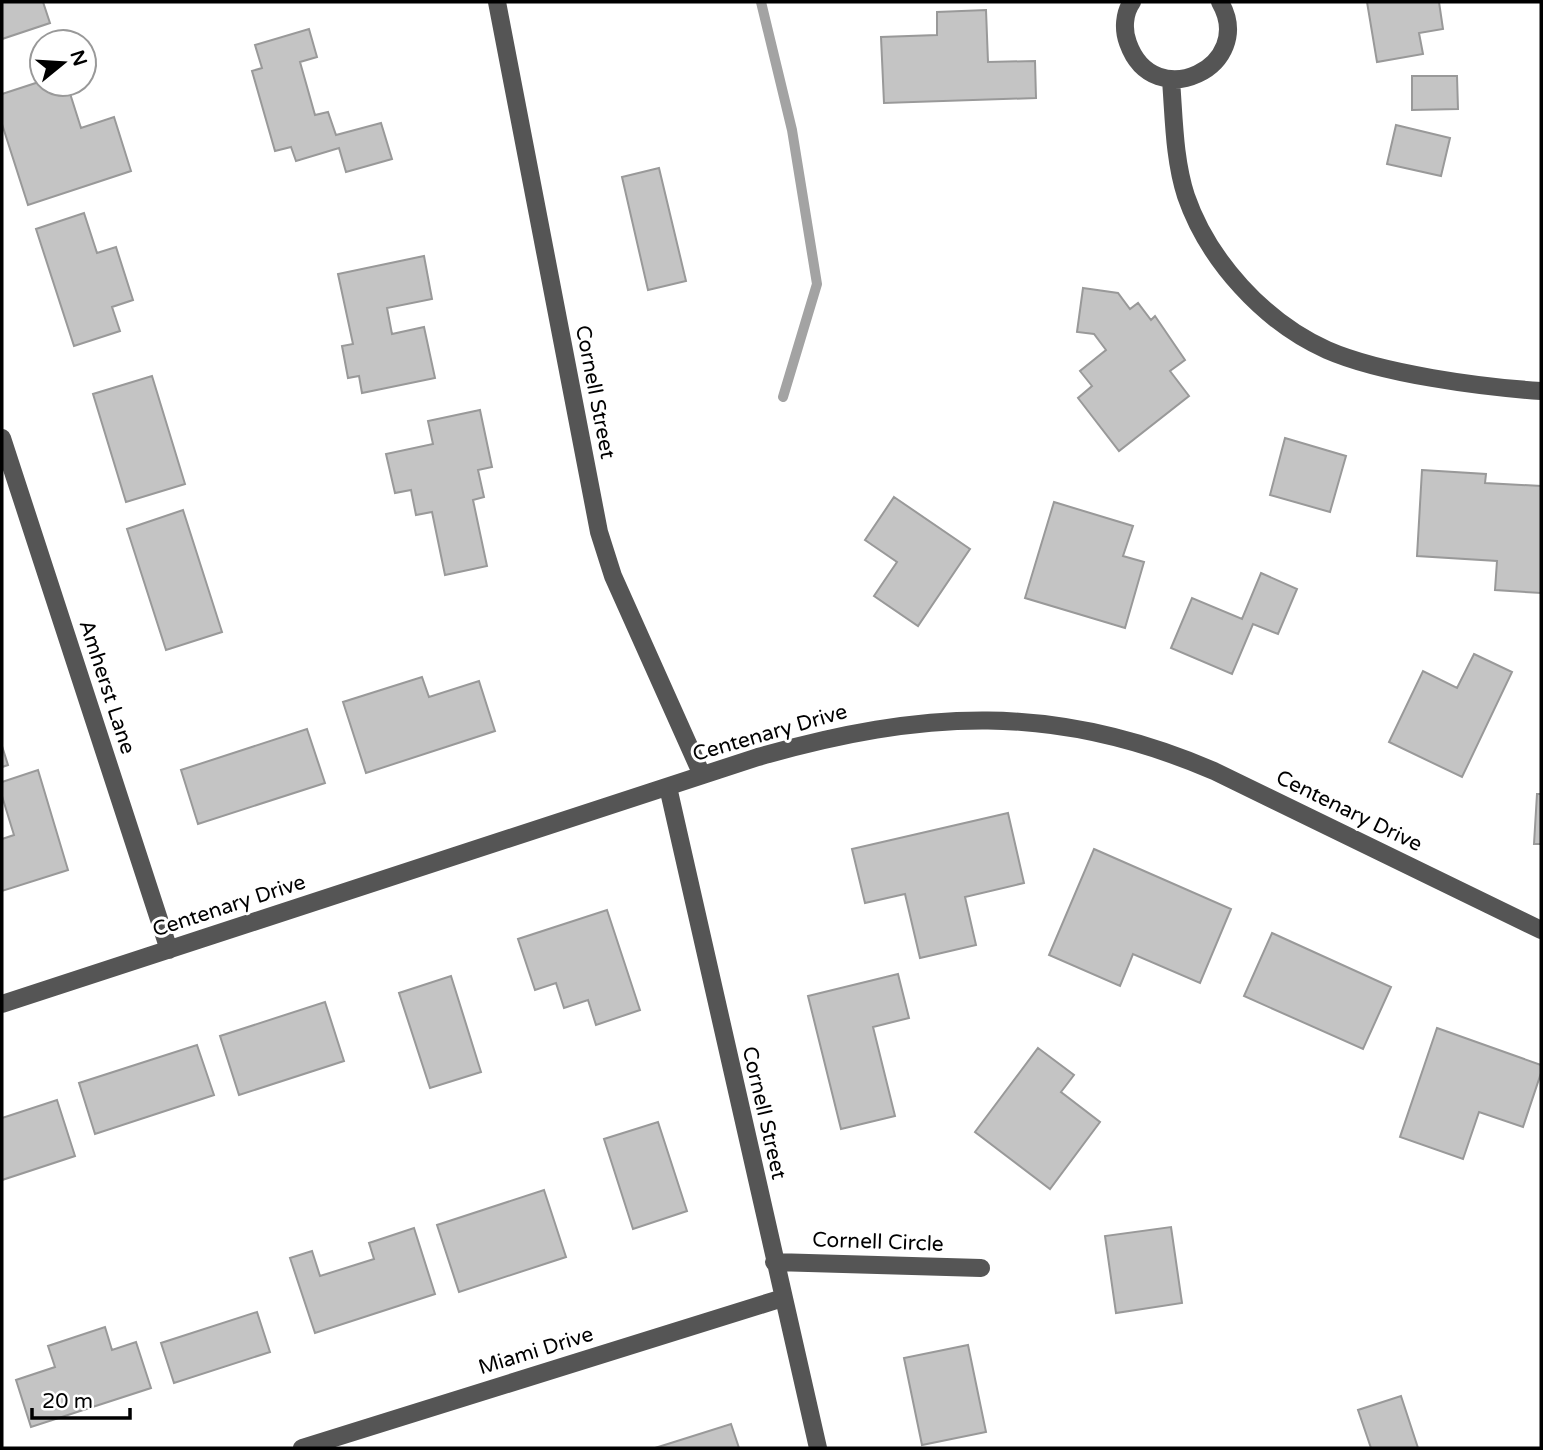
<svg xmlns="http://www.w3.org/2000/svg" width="1543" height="1450" font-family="'Varela Round',sans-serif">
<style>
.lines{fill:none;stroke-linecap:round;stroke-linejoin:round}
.stream{stroke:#a3a3a3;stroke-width:10}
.building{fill:#c4c4c4;stroke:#999;stroke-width:2}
.minor{stroke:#555;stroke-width:18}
.labels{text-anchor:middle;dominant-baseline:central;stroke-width:6;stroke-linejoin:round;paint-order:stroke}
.street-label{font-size:21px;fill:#000;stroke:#fff}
</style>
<rect width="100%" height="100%" fill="#fff"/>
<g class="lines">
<path class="stream" d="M 761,2 L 792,130 L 817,284 L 783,397"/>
</g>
<path class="building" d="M 2,2 L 43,2 L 50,23 L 2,39 Z
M 1367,2 L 1439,2 L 1443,29 L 1419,33 L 1423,54 L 1377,62 Z
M 986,10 L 988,62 L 1035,61 L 1036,98 L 884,103 L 881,37 L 937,35 L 937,12 Z
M 309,29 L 317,57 L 300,62 L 315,115 L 328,112 L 336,135 L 381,123 L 392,159 L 346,172 L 339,148 L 296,161 L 291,147 L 275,151 L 252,71 L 262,68 L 255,45 Z
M 1412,76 L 1457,76 L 1458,109 L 1412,110 Z
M 42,81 L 42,84 L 67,84 L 81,128 L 114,117 L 131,171 L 28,205 L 2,124 L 2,94 Z
M 1396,125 L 1450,138 L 1441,176 L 1387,164 Z
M 659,168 L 686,281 L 648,290 L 622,177 Z
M 84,213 L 97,253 L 116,247 L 133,300 L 112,307 L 120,331 L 74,346 L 36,229 Z
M 424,256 L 432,299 L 387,308 L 392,334 L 424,327 L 435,378 L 362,393 L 359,376 L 348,378 L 342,346 L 353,344 L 338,274 Z
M 1083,288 L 1118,293 L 1130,309 L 1138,303 L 1151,320 L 1155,316 L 1185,360 L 1170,371 L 1189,396 L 1119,451 L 1078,398 L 1092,386 L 1080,371 L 1106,350 L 1094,334 L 1077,332 Z
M 152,376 L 185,484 L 126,502 L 93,394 Z
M 480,410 L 492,467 L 478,470 L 484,497 L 473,500 L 487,566 L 445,575 L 432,512 L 416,515 L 411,490 L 395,493 L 386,454 L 433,444 L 428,421 Z
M 1285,438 L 1346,456 L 1330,512 L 1270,495 Z
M 1422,470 L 1486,474 L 1485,483 L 1541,486 L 1541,593 L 1495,590 L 1497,561 L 1417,556 Z
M 894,497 L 970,549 L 918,626 L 874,596 L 897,562 L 865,540 Z
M 1054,502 L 1133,526 L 1123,556 L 1144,562 L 1125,628 L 1025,598 Z
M 183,510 L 222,632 L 166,650 L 127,529 Z
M 1261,573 L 1297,589 L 1278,634 L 1253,624 L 1232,674 L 1171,648 L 1192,598 L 1242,619 Z
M 1474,654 L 1512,672 L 1462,777 L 1389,742 L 1423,671 L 1457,688 Z
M 422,677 L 429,697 L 479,681 L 495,731 L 366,773 L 343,702 Z
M 307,729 L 325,783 L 198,824 L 181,770 Z
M 2,746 L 8,765 L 2,767 Z
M 38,770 L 68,870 L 2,891 L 2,839 L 14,835 L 2,796 L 2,782 Z
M 1537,794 L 1541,794 L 1541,844 L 1534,844 Z
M 1008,813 L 1024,883 L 965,897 L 976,945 L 920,958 L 905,894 L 865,903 L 852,849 Z
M 1094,849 L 1231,909 L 1200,983 L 1133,954 L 1120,986 L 1049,955 Z
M 607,910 L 640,1010 L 596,1025 L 588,1000 L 564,1008 L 556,983 L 535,990 L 518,939 Z
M 1272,933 L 1391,987 L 1363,1049 L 1244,996 Z
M 898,974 L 909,1018 L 873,1027 L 895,1116 L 841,1129 L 808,996 Z
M 451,976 L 481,1072 L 430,1088 L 399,993 Z
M 325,1002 L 344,1061 L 239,1095 L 220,1036 Z
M 1437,1028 L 1541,1065 L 1541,1073 L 1523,1127 L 1479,1112 L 1463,1159 L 1400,1137 Z
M 197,1045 L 214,1095 L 95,1134 L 79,1083 Z
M 1038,1048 L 1074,1075 L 1061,1092 L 1100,1122 L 1050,1189 L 975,1132 Z
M 57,1100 L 75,1156 L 2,1180 L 2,1118 Z
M 658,1122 L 687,1211 L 633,1229 L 604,1139 Z
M 544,1190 L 566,1257 L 459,1292 L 437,1225 Z
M 1171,1227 L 1182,1303 L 1116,1313 L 1105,1236 Z
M 414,1228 L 435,1294 L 315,1333 L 290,1258 L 312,1251 L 320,1276 L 374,1259 L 369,1243 Z
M 257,1312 L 270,1352 L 174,1383 L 161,1343 Z
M 105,1327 L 112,1350 L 136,1342 L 151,1388 L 31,1427 L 16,1380 L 55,1367 L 48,1346 Z
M 968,1345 L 986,1432 L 922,1445 L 904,1358 Z
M 1401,1396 L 1418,1448 L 1371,1448 L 1358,1410 Z
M 731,1424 L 739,1448 L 655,1448 Z"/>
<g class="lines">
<path class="minor" d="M 497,2 L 599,532 L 613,576 L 702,775
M 1132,2 C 1124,13 1123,30 1128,43 C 1154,116 1257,66 1220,2
M 1171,80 C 1174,118 1174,159 1186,196 C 1208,260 1264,322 1327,350 C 1382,374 1481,387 1541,391
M 2,438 L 169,950
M 668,787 L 818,1448
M 2,1004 L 758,757 C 923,710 1054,702 1214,771 L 1541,930
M 774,1262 L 981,1268
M 302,1448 L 783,1298"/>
</g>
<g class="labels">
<g class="street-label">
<text transform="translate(595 392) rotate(79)">Cornell Street</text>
<text transform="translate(107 687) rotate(72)">Amherst Lane</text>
<text transform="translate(770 733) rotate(-16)">Centenary Drive</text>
<text transform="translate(1349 811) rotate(26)">Centenary Drive</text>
<text transform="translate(229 906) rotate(-18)">Centenary Drive</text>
<text transform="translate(764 1113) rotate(77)">Cornell Street</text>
<text transform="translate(878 1242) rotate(2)">Cornell Circle</text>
<text transform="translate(536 1351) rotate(-17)">Miami Drive</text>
</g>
</g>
<rect width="1543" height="1450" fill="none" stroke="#000000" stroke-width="7"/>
<g transform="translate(63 63) rotate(72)"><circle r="33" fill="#ffffff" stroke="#999999" stroke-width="2"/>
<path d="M0-5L12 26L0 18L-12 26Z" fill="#000000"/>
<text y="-10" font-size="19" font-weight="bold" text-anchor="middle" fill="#000000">N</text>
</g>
<path d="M32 1408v10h98v-10" fill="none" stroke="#000000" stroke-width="3.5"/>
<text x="42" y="1408" font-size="21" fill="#000000" stroke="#ffffff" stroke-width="5" paint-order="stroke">20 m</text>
</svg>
